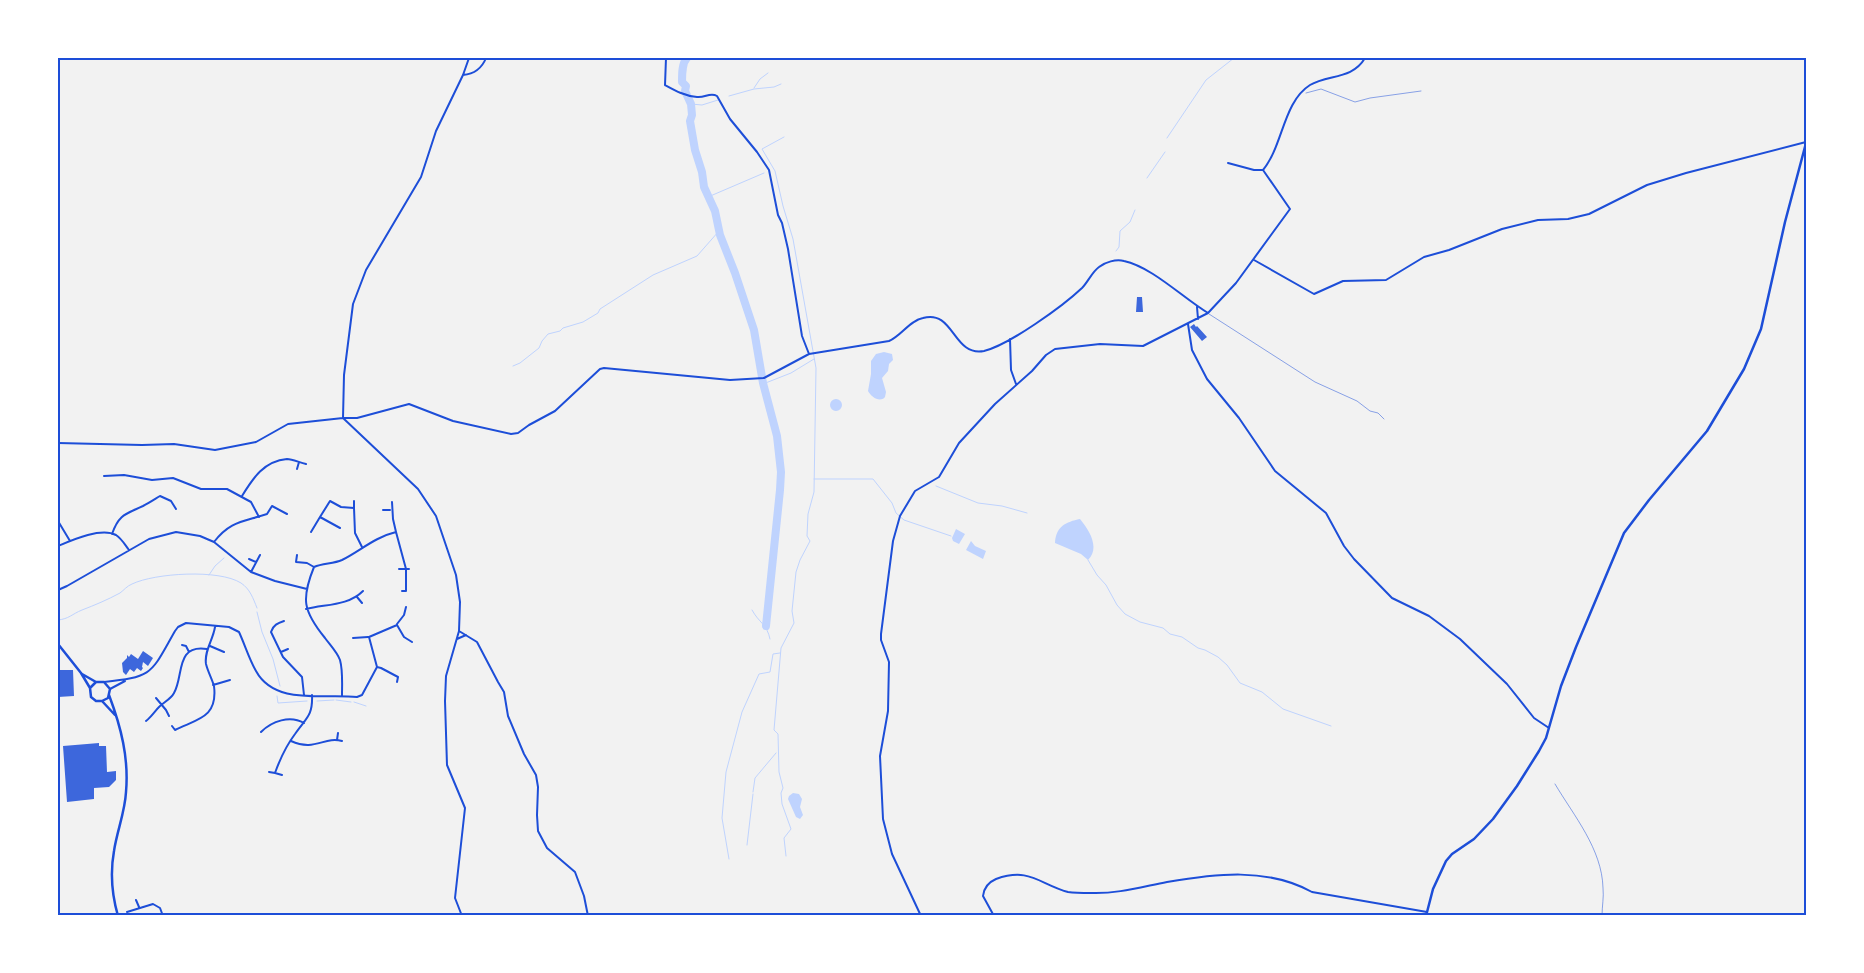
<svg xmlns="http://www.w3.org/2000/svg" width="1864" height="973" font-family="Cabin,sans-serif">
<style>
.water{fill:#bfd3fe}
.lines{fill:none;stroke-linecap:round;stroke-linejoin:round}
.stream{stroke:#bfd3fe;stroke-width:1}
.river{stroke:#bfd3fe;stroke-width:8}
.building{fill:#3d67dc}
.path{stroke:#1d4ed8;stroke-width:0.5}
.service{stroke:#1d4ed8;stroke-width:0.5}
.minor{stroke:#1d4ed8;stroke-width:2}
.tertiary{stroke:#1d4ed8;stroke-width:2.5}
.neatline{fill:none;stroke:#1d4ed8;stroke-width:2}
</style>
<rect width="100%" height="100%" fill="#f2f2f2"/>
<path class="water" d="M 884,352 L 892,354 L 893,360 L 889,364 L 888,371 L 882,378 L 886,392 L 885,397 C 880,403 871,397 868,391 L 871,374 L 871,361 L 876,354 Z
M830 405a6 6 0 1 1 12 0a6 6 0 1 1-12 0Z
M 1080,519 C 1090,531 1100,548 1088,560 L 1081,554 L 1055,543 C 1056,526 1066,522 1080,519 Z
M 956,529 L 965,534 L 959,544 L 953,541 L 952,538 Z
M 971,541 L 975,546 L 986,551 L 983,559 L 966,550 Z
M 793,793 L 799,794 L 802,799 L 800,807 L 803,815 L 800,819 L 796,817 L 788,799 L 789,796 Z"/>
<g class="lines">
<path class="stream" d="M 754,88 L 760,79 L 768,73
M 729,96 L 754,89 L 774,87 L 781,84
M 691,104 L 702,105 L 718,100
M 784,137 L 762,149 L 775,171 L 783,206 L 793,239 L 816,368 L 814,492 L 808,514 L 807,536 L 810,541 L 800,560 L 796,572 L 792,611 L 794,623 L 781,648 L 774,730 L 778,734 L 779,772 L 783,788 L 781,793 L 782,804 L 791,829 L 784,838 L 786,856
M 1167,138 L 1206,80 L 1234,58
M 1147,178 L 1165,152
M 708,197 L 764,173
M 1116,251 L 1119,247 L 1120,231 L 1130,222 L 1135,210
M 513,366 L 520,363 L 539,348 L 542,341 L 548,334 L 560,331 L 563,328 L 583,322 L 598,313 L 600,309 L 653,275 L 697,256 L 719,231
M 763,384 L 791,373 L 814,359
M 814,479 L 873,479 L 892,503 L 896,513 L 904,520 L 951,536
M 936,486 L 978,503 L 1002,506 L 1027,513
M 1088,560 L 1097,575 L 1106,585 L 1117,605 L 1125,614 L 1140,622 L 1163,628 L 1170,634 L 1182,637 L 1198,648 L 1205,650 L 1218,657 L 1227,665 L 1240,683 L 1262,692 L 1283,709 L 1331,726
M 209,575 L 215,566 L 224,558
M 752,610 C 759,623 767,624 770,639
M 257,612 L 262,632 L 273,659 L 280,686
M 58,620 C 69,619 72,614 82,610 C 95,605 107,600 120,593 C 124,590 127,586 132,584 C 155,573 219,569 241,583 C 250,589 253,598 257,608
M 277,696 L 278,703 L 307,701
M 336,700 L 351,702
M 317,701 L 334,700
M 354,702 L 366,706
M 753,792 L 755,778 L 776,753
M 747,845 L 753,794
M 729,859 L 722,818 L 726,772 L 742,712 L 759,674 L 770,672 L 773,654 L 780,653"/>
<path class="river" d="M 687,58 C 682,63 682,73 682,82 L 686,86 L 685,91 L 691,104 L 692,115 L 690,121 L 695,150 L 702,172 L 704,187 L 715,211 L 720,235 L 735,273 L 754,330 L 763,383 L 777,436 L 781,472 L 780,490 L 766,626"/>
</g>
<path class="building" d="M 1137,297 L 1142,297 L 1143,312 L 1136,312 Z
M 1194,324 L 1196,327 L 1197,326 L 1207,337 L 1202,341 L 1190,327 Z
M 143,651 L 153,658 L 148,666 L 143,662 L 142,667 L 143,668 L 141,671 L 137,668 L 134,672 L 130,669 L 126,675 L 123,672 L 122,663 L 127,658 L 127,655 L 129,657 L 131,654 L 138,659 Z
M 58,670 L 73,670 L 74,696 L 58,697 Z
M 99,743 L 99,746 L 106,746 L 107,772 L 116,771 L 116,780 L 109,787 L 94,788 L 94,799 L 67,802 L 63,746 Z"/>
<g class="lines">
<path class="path" d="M 1306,93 L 1321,89 L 1355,102 L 1370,98 L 1421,91
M 1555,784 C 1574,816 1602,849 1603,888 C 1604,897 1602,906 1602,916"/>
<path class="service" d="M 1209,314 L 1315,382 L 1357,401 L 1370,411 L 1378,413 L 1384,419"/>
<path class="minor" d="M 469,58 L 463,75 L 436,131 L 421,177 L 366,270 L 353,304 L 344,375 L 343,418 L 357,418 L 409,404 L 453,421 L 511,434 L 518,433 L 529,425 L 555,411 L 600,369 L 604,368 L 730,380 L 764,378 L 809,354 L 889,341 C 902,335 909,321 923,318 C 954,309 953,357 984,351 C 1009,345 1063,306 1082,288 C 1088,282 1092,272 1099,267 C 1105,262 1116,259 1124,261 C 1152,267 1183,298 1208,313
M 666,58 L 665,85 C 676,91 685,96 697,97 C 705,98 710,92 717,96 L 730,119 L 757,152 L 769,170 L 778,215 L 782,223 L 788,249 L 802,336 L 809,354
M 463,75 C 474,74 482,68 486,58
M 1228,163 L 1254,170 L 1263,170 C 1283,146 1283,102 1310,85 C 1328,74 1352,80 1365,58
M 1254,260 L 1314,294 L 1343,281 L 1386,280 L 1424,257 L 1449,250 L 1502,229 L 1538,220 L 1568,219 L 1589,214 L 1647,185 L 1686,173 L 1806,142
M 1197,307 L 1198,319
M 1188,324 L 1192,350 L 1207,379 L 1239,418 L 1275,471 L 1326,513 L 1344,546 L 1354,559 L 1392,598 L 1429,616 L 1460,639 L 1507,684 L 1534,718 L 1549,728
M 1010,339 L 1011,370 L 1016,384
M 58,443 L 142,445 L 174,444 L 215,450 L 256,442 L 288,424 L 343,418 L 418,489 L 436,516 L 456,575 L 460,602 L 459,631 L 446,676 L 445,701 L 447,765 L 465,808 L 455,898 L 462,916
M 297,469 L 299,462
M 104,476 L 124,475 L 152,480 L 173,478 L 201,489 L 227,489 L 251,502 L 259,517
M 242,496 C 253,478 264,461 287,459 C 293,459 300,463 306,464
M 392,502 L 393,519 L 396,532
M 354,508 L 354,501
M 383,510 L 390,510
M 58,515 L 58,521 L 70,541
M 340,528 L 320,517 L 330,501 L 341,507 L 354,508 L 355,533 L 362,547
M 311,532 L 320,517
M 112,534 C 119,514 126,514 143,506 C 149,503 155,499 160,496 L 171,501 L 176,509
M 214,542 C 230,521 243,522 267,514 L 272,506 L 287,514
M 58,546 C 72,540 101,527 116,535 C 122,539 125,545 129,550
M 297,555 L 296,562 L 307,563 L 314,567
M 249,559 L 256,562
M 399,569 L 409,569
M 251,572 L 260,555
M 58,590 L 67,586 L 149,539 L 176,532 L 200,536 L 214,542 L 251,572 L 275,581 L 307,589
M 357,597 L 362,603
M 306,609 C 326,604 348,606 363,591
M 284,621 C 278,623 273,625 271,632 L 283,657 L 302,677 L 304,695
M 397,624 L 404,615 L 406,607
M 459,631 L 477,642 L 498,682 L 504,692 L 508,716 L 524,754 L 536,775 L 538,787 L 537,815 L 538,831 L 547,848 L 575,872 L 584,896 L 588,916
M 353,638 L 368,637
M 457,639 L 466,635
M 182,645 L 186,646 L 189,652
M 210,646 L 224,652
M 281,652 L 288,649
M 377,667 L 381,668 L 398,677 L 397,682
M 104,682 C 154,677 151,673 175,631 L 178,627 L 186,623 L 229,627 L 239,632 C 245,645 249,659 256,671 C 275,706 324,693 357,697 L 362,695 L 377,667 L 369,637 L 397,625 L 404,637 L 412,642
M 213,685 L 230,680
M 110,689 L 125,681
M 342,695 C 342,684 343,671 340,660 C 337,652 330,645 325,638 C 303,611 301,599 314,567 C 323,563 333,564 342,560 C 360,551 375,537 396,532 L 406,569 L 406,591 L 402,591
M 156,698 L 166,710 L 169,716
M 146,721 C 151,717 155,711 159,707 C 164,702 171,699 174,693 C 184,676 175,644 207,649
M 172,726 L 175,730 C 197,719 218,718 214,686 C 212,679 208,672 206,664 C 204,651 213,640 215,627
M 261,732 C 272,721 290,715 304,723
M 337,740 L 338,733
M 291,741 C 315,752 324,736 342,741
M 269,772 L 275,773 C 280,759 286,746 295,734 C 306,718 313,716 312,695
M 275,773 L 282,775
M 136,900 L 139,907
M 127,912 L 153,904 L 160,908 L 163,916
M 921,916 L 892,854 L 883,819 L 880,756 L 888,711 L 889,662 L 881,640 L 881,634 L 893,541 L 900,516 L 915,491 L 939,477 L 959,443 L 995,404 L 1032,371 L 1046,355 L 1055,349 L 1100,344 L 1143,346 L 1208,313 L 1236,283 L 1290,209 L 1263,170
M 994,916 L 983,896 C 984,887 989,882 996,879 C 1030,867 1039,884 1068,892 C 1075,893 1084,893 1091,893 C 1117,894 1141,887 1167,882 C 1215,874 1267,867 1312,892 L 1427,912"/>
<path class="tertiary" d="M 58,644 L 81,673 L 90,688
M 82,674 L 96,682
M 109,695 C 121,727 129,758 126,792 C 125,812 117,831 114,851 C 110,873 112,895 118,916
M 102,701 L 108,698 L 110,689 L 104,682 L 96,682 L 90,688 L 91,697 L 96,701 L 102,701 L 115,715
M 1426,916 L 1433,889 L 1446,861 L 1452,854 L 1474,839 L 1493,819 L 1517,786 L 1539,751 L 1546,738 L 1561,686 L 1576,647 L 1624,533 L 1649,500 L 1707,431 L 1744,369 L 1761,329 L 1785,222 L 1806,143"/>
</g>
<rect width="1864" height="973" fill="none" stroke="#ffffff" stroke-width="118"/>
<rect x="59" y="59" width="1746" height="855" class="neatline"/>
</svg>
